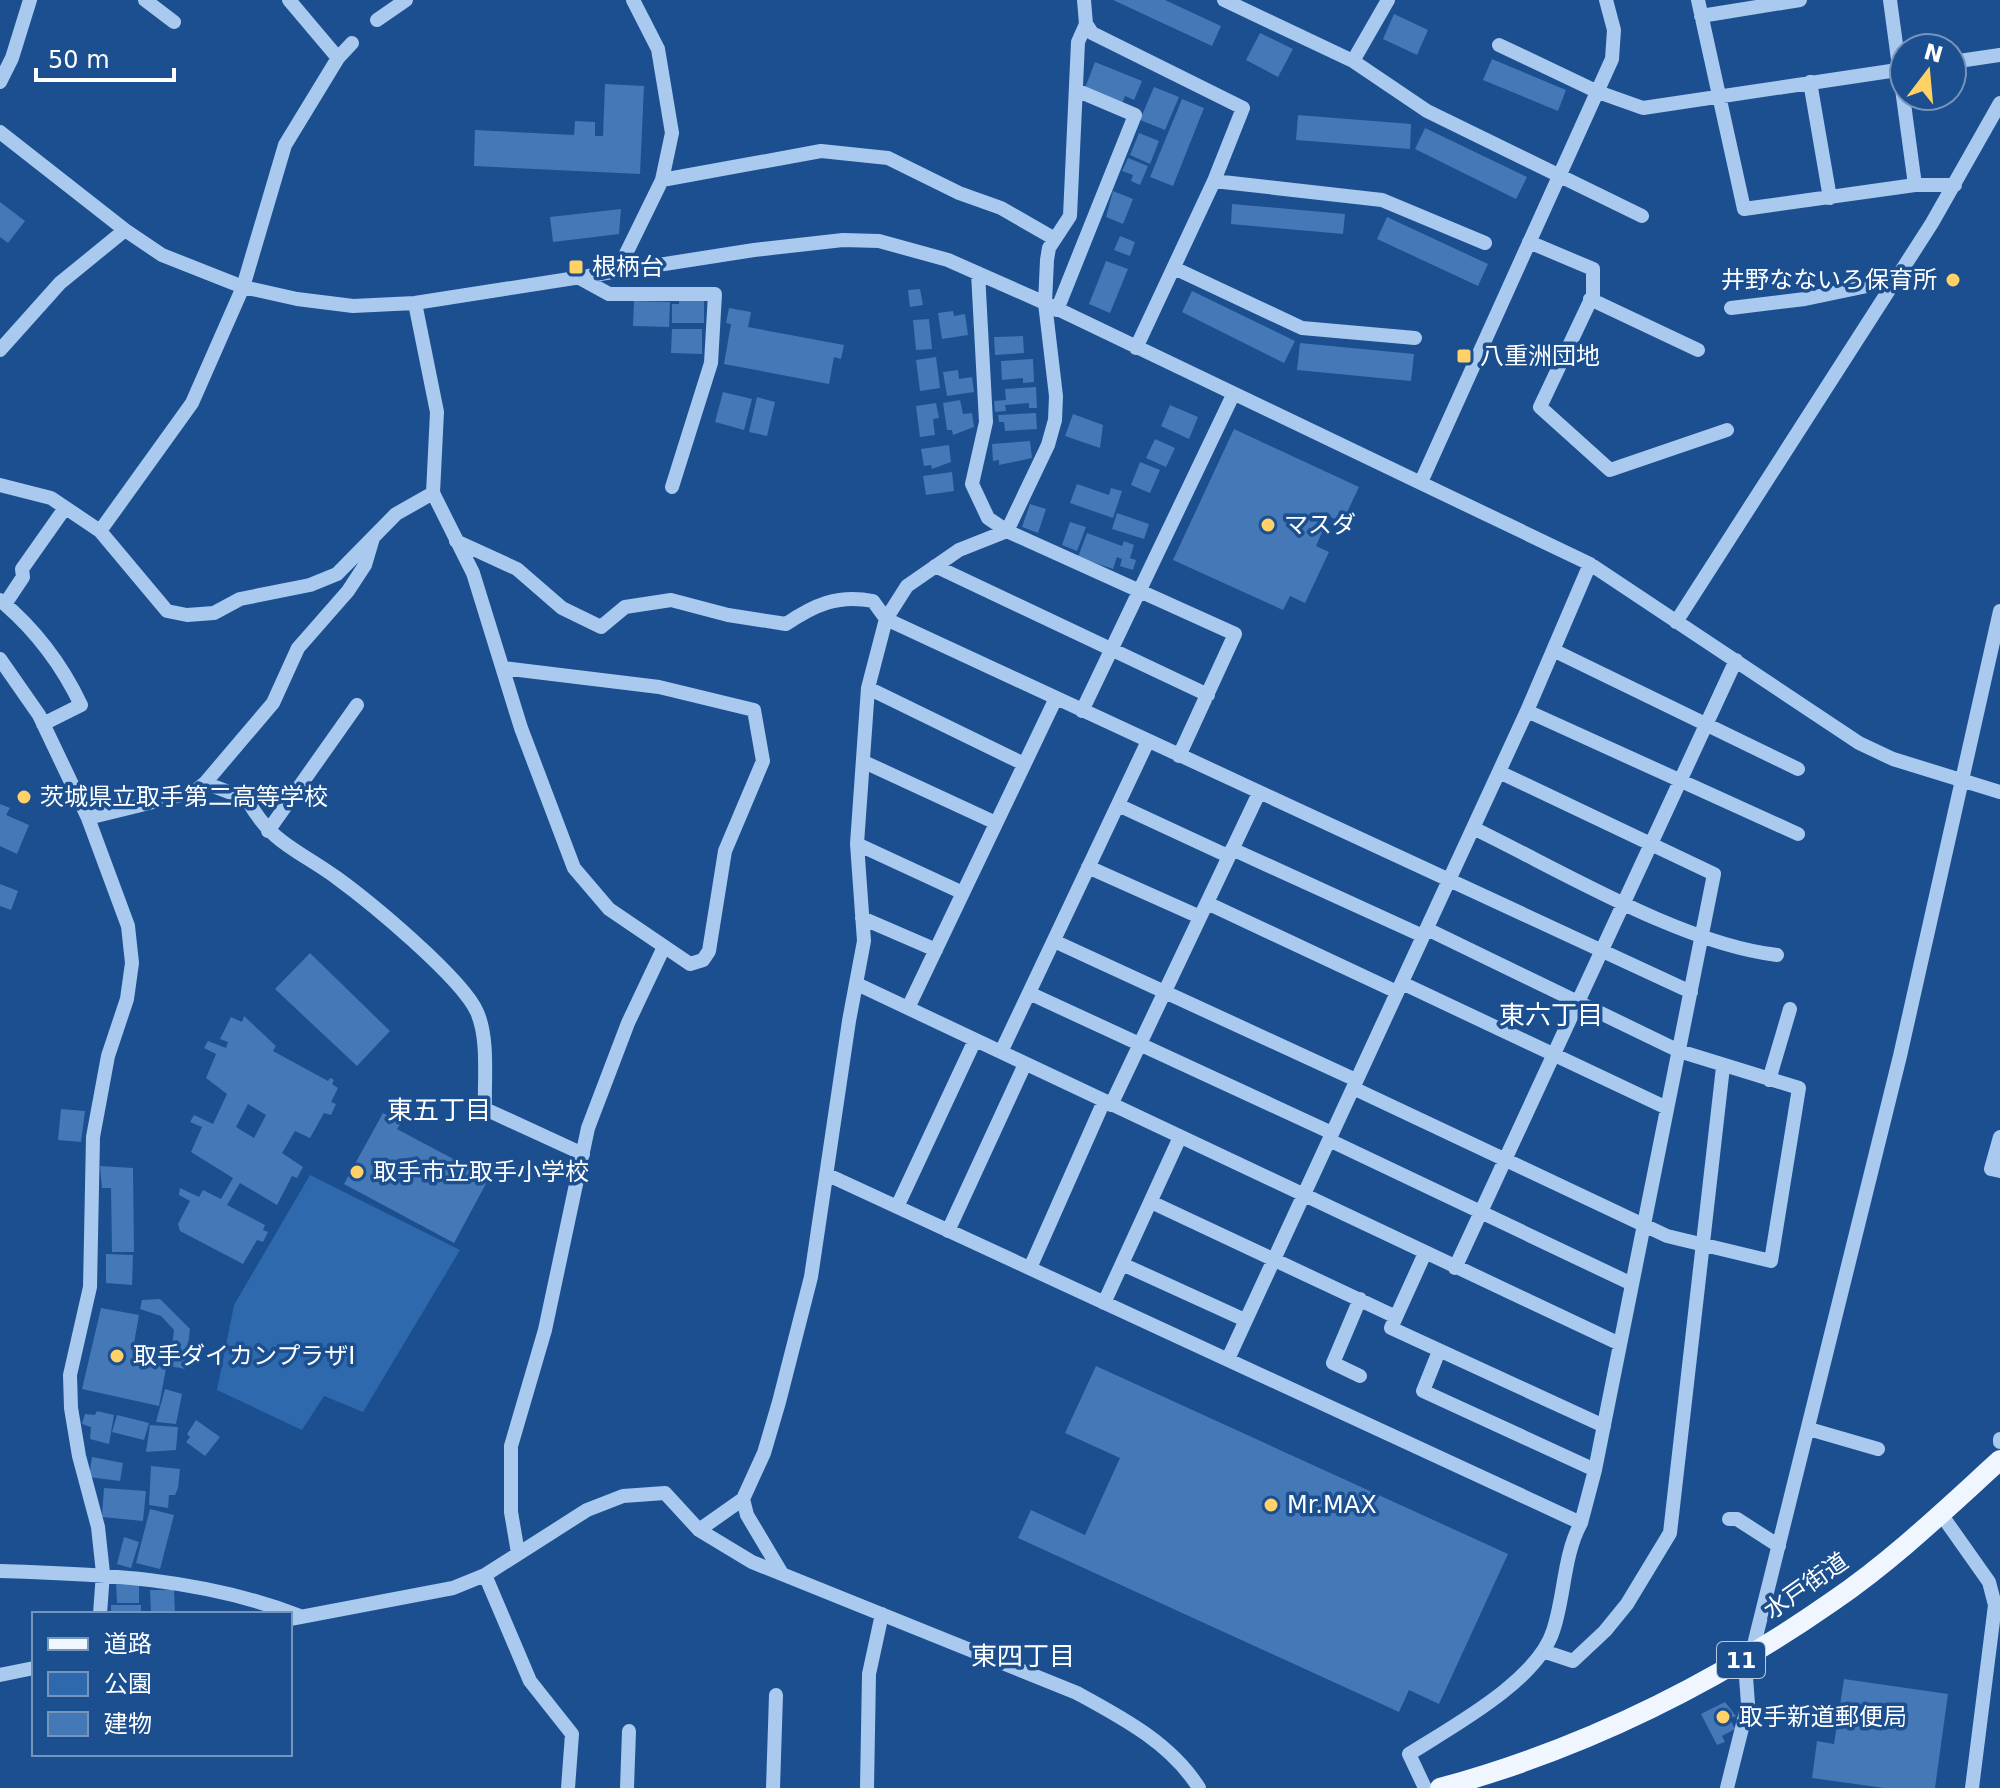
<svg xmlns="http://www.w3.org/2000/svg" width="2000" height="1788" font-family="'DejaVu Sans','Noto Sans JP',sans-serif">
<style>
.green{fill:#2e69ad}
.building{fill:#4478b7;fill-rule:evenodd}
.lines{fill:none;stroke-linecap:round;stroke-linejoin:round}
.minor{stroke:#a9c9ee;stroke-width:14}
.major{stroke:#f0f6ff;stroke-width:20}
.poi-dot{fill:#ffd166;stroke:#1b4f8f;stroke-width:3}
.labels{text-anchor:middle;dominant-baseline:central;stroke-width:7;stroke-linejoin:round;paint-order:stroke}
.shield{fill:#1b4f8f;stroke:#bbcadd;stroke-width:2}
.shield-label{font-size:22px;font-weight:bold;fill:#fff}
.poi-label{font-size:24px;fill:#fff;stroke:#1b4f8f;text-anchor:start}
.street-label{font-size:24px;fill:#fff;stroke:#1b4f8f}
.neighbourhood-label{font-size:26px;fill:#fff;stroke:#1b4f8f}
</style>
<rect width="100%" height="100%" fill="#1b4f8f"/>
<path class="green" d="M 310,1175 L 460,1250 L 363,1412 L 324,1396 L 302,1430 L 217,1390 L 234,1305 Z"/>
<path class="building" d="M 1113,0 L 1165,0 L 1221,26 L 1212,46 Z
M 1394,14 L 1428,30 L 1417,55 L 1383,39 Z
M 1260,33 L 1293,49 L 1278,77 L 1246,60 Z
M 1492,59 L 1566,90 L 1558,111 L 1483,80 Z
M 1095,62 L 1142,81 L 1134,100 L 1125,96 L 1122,104 L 1085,88 Z
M 605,84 L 644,86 L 640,174 L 474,166 L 475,130 L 574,135 L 575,121 L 595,122 L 595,136 L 603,136 Z
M 1154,87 L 1179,97 L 1165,130 L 1140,120 Z
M 1182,99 L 1204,108 L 1173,186 L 1150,177 Z
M 1298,115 L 1411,124 L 1410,149 L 1296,140 Z
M 1425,128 L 1527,177 L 1516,199 L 1415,149 Z
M 1139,133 L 1159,141 L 1150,164 L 1130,155 Z
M 1128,158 L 1148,166 L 1140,185 L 1131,181 L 1133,175 L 1122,171 Z
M 1113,191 L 1133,199 L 1123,224 L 1106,217 Z
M 0,202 L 25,221 L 8,243 L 0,237 Z
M 1232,204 L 1345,214 L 1343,234 L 1231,224 Z
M 621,209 L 619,234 L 553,242 L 550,217 Z
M 1387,217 L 1488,264 L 1478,286 L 1377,239 Z
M 1120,236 L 1135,242 L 1130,256 L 1114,250 Z
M 1106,261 L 1128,269 L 1110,313 L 1089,304 Z
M 920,289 L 923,305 L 910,307 L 908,290 Z
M 1192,291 L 1295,341 L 1284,363 L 1182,312 Z
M 679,297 L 704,298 L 704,323 L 672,323 L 672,304 L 679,304 Z
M 634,301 L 670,302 L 669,327 L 633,326 Z
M 729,308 L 751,312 L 748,327 L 844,345 L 841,359 L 834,357 L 829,384 L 724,364 L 731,324 L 726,323 Z
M 953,311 L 954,316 L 965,314 L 968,335 L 942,339 L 938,313 Z
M 929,319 L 932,349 L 916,350 L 913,320 Z
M 672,329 L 702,329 L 702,354 L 671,353 Z
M 1023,336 L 1024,353 L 995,355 L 994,337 Z
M 1300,343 L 1414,354 L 1411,381 L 1297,370 Z
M 936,357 L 940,388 L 920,391 L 916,360 Z
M 1033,359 L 1034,382 L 1023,383 L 1023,378 L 1002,380 L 1001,361 Z
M 958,370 L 959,379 L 972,377 L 974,392 L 947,396 L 943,372 Z
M 1036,387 L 1037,408 L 1029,408 L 1029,403 L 1005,405 L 1006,411 L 995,412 L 994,401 L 1006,400 L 1005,389 Z
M 723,392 L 752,399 L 744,430 L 715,422 Z
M 757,397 L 775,402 L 767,436 L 749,432 Z
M 960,400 L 963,414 L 972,413 L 974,427 L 953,435 L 952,430 L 947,430 L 943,403 Z
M 936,403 L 939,418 L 933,419 L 935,435 L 920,437 L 916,406 Z
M 1170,405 L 1198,417 L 1189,439 L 1161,426 Z
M 1036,413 L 1037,429 L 1005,431 L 1004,422 L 999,422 L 998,415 Z
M 1073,414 L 1103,425 L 1100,448 L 1065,436 Z
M 1234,429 L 1359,487 L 1342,523 L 1329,516 L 1316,546 L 1329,552 L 1305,603 L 1290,596 L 1283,610 L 1173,560 Z
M 1155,439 L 1175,448 L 1166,467 L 1146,458 Z
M 1030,441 L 1032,458 L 999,465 L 999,460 L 993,461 L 992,444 Z
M 949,445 L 951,462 L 932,469 L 931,465 L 924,466 L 921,449 Z
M 1140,462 L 1160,470 L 1150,493 L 1131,485 Z
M 952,472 L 954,491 L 926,495 L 923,476 Z
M 1077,484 L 1109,495 L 1111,488 L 1122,491 L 1113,518 L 1070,503 Z
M 1030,504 L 1046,509 L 1038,533 L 1022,527 Z
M 1117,513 L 1149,524 L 1144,539 L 1112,529 Z
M 1070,522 L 1086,527 L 1077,551 L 1062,545 Z
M 1087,533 L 1122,546 L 1124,541 L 1134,545 L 1130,558 L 1136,560 L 1133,570 L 1120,566 L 1122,559 L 1117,557 L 1113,569 L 1078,557 Z
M 0,804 L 10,808 L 6,815 L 29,825 L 17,854 L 0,846 Z
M 0,884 L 18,891 L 11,910 L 0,906 Z
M 310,953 L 390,1031 L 357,1066 L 275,989 Z
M 244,1016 L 276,1046 L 273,1051 L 328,1081 L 330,1078 L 334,1080 L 332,1084 L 338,1088 L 331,1102 L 336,1104 L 331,1115 L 324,1113 L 310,1138 L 295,1131 L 282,1153 L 303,1167 L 297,1178 L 292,1176 L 277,1205 L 240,1183 L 227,1205 L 265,1225 L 263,1230 L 268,1232 L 263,1242 L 257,1240 L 243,1264 L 180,1231 L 178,1224 L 190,1201 L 179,1195 L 180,1188 L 199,1197 L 203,1190 L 221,1199 L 233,1178 L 191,1152 L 202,1127 L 190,1122 L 194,1115 L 213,1124 L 227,1094 L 206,1078 L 216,1054 L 204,1048 L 208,1041 L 226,1048 L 228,1042 L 220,1039 L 231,1017 L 242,1022 ZM 248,1104 L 266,1115 L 254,1138 L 236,1127 Z
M 61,1109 L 85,1111 L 81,1142 L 58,1140 Z
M 383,1113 L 401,1123 L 397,1129 L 489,1178 L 454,1243 L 344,1184 Z
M 100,1166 L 133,1168 L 134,1252 L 112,1252 L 111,1188 L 102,1188 Z
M 106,1254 L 133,1255 L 132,1285 L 106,1283 Z
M 160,1299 L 190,1329 L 185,1369 L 170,1366 L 174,1330 L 161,1316 L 140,1309 L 142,1300 Z
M 101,1308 L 139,1315 L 133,1349 L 146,1352 L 144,1361 L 151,1362 L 153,1350 L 159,1352 L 158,1362 L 167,1363 L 159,1406 L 82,1389 Z
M 1096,1366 L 1508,1554 L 1439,1704 L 1409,1690 L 1399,1712 L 1018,1538 L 1031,1510 L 1085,1535 L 1120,1458 L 1065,1433 Z
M 165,1389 L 182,1394 L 176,1424 L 156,1422 Z
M 97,1411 L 114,1415 L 109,1444 L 90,1439 L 91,1427 L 82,1424 L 85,1414 L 95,1415 Z
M 117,1415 L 149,1423 L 144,1440 L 112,1432 Z
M 196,1420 L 220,1437 L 205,1456 L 186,1442 L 190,1437 L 187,1434 Z
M 150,1425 L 178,1427 L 176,1450 L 146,1452 Z
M 92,1457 L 123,1463 L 120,1481 L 89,1477 Z
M 151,1466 L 180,1469 L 178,1488 L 175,1495 L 169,1495 L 168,1508 L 149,1505 Z
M 104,1488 L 146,1491 L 143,1521 L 102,1517 Z
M 150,1509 L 174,1515 L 160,1569 L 136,1563 Z
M 124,1537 L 139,1542 L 131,1568 L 117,1564 Z
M 116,1582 L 139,1582 L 139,1603 L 117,1603 Z
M 150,1590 L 174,1590 L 175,1614 L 151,1614 Z
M 111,1605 L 141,1605 L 141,1614 L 111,1614 Z
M 1844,1679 L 1948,1694 L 1935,1788 L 1884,1788 L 1812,1778 L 1817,1741 L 1834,1744 Z
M 1725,1702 L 1736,1716 L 1730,1719 L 1735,1729 L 1722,1736 L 1725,1742 L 1717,1745 L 1701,1714 Z"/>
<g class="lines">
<path class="minor" d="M 145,0 L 174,22
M 289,0 L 338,58
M 1084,0 L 1086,24 L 1092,33 L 1243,108 L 1214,181 L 1136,348
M 1224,0 L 1353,61 L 1427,111 L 1642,216
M 1698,0 L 1744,209 L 1915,185 L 1955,185
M 1890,0 L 1915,185
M 1701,16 L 1800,0
M 377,20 L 406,0
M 1499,45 L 1598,92 L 1643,108 L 1904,69
M 1353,61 L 1388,0
M 1952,62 L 2000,55
M 0,82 L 12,58 L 30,0
M 1810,82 L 1830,198
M 0,132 L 125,230 L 162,255 L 243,287 L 297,299 L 353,306 L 415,303 L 754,250 L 843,240 L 879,241 L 948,260 L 1045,303 L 1590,564 L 1859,743 L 1893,759 L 2000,792
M 662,180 L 821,151 L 888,158 L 959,193 L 1001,208 L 1055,239
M 1214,181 L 1382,200 L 1485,243
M 1529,242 L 1593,269 L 1593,295 L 1540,407 L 1610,470 L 1727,430
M 1174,268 L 1302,328 L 1415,338
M 618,270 L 662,180 L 672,133 L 658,49 L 633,0
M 978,273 L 986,422 L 972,484 L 988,518 L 1007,531 L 1235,634 L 1179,756
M 578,277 L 609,294 L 715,294 L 711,363 L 672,487
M 1590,299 L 1698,350
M 415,303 L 437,412 L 433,493 L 473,573 L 521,728 L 574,868 L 609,909 L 690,964 L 703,960 L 709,951 L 725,851 L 763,761 L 754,710 L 659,687 L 503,668
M 1731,308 L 1805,299 L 1896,280
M 1057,310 L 1135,115 L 1076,90
M 0,350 L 60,283 L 125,230
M 1421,482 L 1612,59 L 1614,30 L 1606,0
M 0,485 L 51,498 L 100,531 L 167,611 L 187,615 L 214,613 L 240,599 L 310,585 L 337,574 L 396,514 L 433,493
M 100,531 L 192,403 L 243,287 L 285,145 L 338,58 L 352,43
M 456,541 L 517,569 L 562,608 L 601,627 L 625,607 L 671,600 L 728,615 L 786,624 C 814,605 838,594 873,601 L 886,619 L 1691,992
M 935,566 L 1208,695
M 0,600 C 36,630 61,663 81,705 L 43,724
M 5,604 L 23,577 L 22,569 L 65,508
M 1676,622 L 1932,223 L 2000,103
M 1555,651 L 1798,769
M 0,659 L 39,715 L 88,818 L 128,926 L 132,963 L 127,999 L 108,1056 L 93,1137 L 90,1287 L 70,1375 L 71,1408 L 79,1456 L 98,1527 L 103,1573 L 100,1614
M 868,688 L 1024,764
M 1082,711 L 1233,395
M 1527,711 L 1798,834
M 864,762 L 996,823
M 1499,772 L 1714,874 L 1595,1470 L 1581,1523
M 205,783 L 247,799 C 271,844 299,850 337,878 C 370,902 462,978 477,1012 C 489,1039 484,1080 485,1109 L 583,1154
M 1118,805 L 1228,856
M 88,818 L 194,792 L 205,783 L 273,703 L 298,648 L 348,591 L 365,565 L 373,538
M 1473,828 C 1562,871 1682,944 1777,955
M 268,831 L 357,705
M 857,844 L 963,893
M 1232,849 L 1423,936
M 1088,867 L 1200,917
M 1207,903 L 1397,992
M 862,918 L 936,950
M 1054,941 L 1356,1080
M 1402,983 L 1667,1108
M 857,984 L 1620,1344
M 1029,993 L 1332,1133
M 908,1008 L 1056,698
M 1001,1052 L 1148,741
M 1769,1080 L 1790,1009
M 1353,1088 L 1667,1236 L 1771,1261 L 1799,1088 L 1679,1051 L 1427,929
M 1111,1105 L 1259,793
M 2000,1137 L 1991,1169 L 2000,1171
M 1329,1140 L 1632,1284
M 828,1175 L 1581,1523 C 1563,1556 1565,1596 1553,1631 C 1537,1681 1453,1726 1409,1754 L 1425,1788
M 1151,1202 L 1394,1316
M 897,1207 L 975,1040
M 948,1231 L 1025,1064
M 1425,1253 L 1391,1328 L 1604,1426
M 1122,1264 L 1245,1320
M 1030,1268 L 1104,1101
M 1455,1268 L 1736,660
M 1360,1299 L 1333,1363 L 1360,1376
M 1104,1303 L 1180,1137
M 1439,1351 L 1423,1391 L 1595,1470
M 1228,1359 L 1527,711 L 1590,564
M 1809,1429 L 1878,1449
M 2000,1439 L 2000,1442
M 743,1499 L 764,1453 L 779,1402 L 811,1277 L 849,1021 L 864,941 L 857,844 L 868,688 L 886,619 L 907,586 L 959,550 L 1007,531 L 1048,445 L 1055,420 L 1056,396 L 1045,303 L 1047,260 L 1049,248 L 1070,216 L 1078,42 L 1086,24
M 1941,1514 L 1989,1582 L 1995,1605 L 1972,1788
M 1729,1519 L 1737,1519 L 1779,1546
M 699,1530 L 743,1499 L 747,1515 L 781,1572
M 518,1553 L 511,1512 L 511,1446 L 545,1330 L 588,1128 L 628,1023 L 663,949
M 0,1571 C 104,1574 202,1578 300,1616
M 485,1575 L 530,1681 L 572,1734 L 568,1788
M 290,1619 L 453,1588 L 485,1575 L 587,1510 L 623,1496 L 665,1493 L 699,1530 L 752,1562 L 1077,1693 C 1121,1717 1171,1743 1199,1788
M 1546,1652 L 1573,1661 L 1605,1631 L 1627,1604 L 1670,1533 L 1723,1067
M 0,1675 L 34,1668
M 627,1788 L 629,1731
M 773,1788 L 776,1695
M 867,1788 L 869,1674 L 882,1614
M 1727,1788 L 1748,1704 L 1746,1677 L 1900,1056 L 2000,611"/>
<path class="major" d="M 1440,1788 C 1580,1750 1714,1684 1833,1601 C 1893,1560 1946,1509 2000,1460"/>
</g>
<g class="poi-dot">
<rect x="568" y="259" width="16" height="16" rx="4"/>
<circle cx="1953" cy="280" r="8"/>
<rect x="1456" y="348" width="16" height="16" rx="4"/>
<circle cx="1268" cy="525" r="8"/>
<circle cx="24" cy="797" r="8"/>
<circle cx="357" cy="1172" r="8"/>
<circle cx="117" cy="1356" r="8"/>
<circle cx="1271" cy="1505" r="8"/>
<circle cx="1723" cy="1717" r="8"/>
</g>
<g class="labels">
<rect class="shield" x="1717" y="1642" width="48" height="36" rx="6"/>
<g class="shield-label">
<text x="1741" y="1660">11</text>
</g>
<g class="poi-label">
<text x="592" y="267">根柄台</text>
<text x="1937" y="280" text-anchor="end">井野なないろ保育所</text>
<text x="1480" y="356">八重洲団地</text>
<text x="1284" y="525">マスダ</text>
<text x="40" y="797">茨城県立取手第二高等学校</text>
<text x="373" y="1172">取手市立取手小学校</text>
<text x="133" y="1356">取手ダイカンプラザI</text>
<text x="1287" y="1505">Mr.MAX</text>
<text x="1739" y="1717">取手新道郵便局</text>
</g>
<g class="street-label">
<text transform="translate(1806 1586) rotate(-35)">水戸街道</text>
</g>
<g class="neighbourhood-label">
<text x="1551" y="1015">東六丁目</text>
<text x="439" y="1110">東五丁目</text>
<text x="1023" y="1656">東四丁目</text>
</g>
</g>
<rect x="32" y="1612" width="260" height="144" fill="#1b4f8f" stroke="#7695bc" stroke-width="2"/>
<rect x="48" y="1638" width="40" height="12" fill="#f0f6ff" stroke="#7695bc" stroke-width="2"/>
<text x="104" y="1652" font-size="24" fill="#ffffff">道路</text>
<rect x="48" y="1672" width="40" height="24" fill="#2e69ad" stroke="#7695bc" stroke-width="2"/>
<text x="104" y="1692" font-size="24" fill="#ffffff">公園</text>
<rect x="48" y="1712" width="40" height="24" fill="#4478b7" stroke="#7695bc" stroke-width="2"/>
<text x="104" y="1732" font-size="24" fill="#ffffff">建物</text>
<g transform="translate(1928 72) rotate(16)"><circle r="38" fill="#1b4f8f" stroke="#7695bc" stroke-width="2"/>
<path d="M0-6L14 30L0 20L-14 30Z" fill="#ffd166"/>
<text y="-12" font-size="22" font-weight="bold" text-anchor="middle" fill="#ffffff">N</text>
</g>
<path d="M36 68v12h138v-12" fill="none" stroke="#ffffff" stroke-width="4"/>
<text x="48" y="68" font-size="24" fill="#ffffff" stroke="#1b4f8f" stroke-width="6" paint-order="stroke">50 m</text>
</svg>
